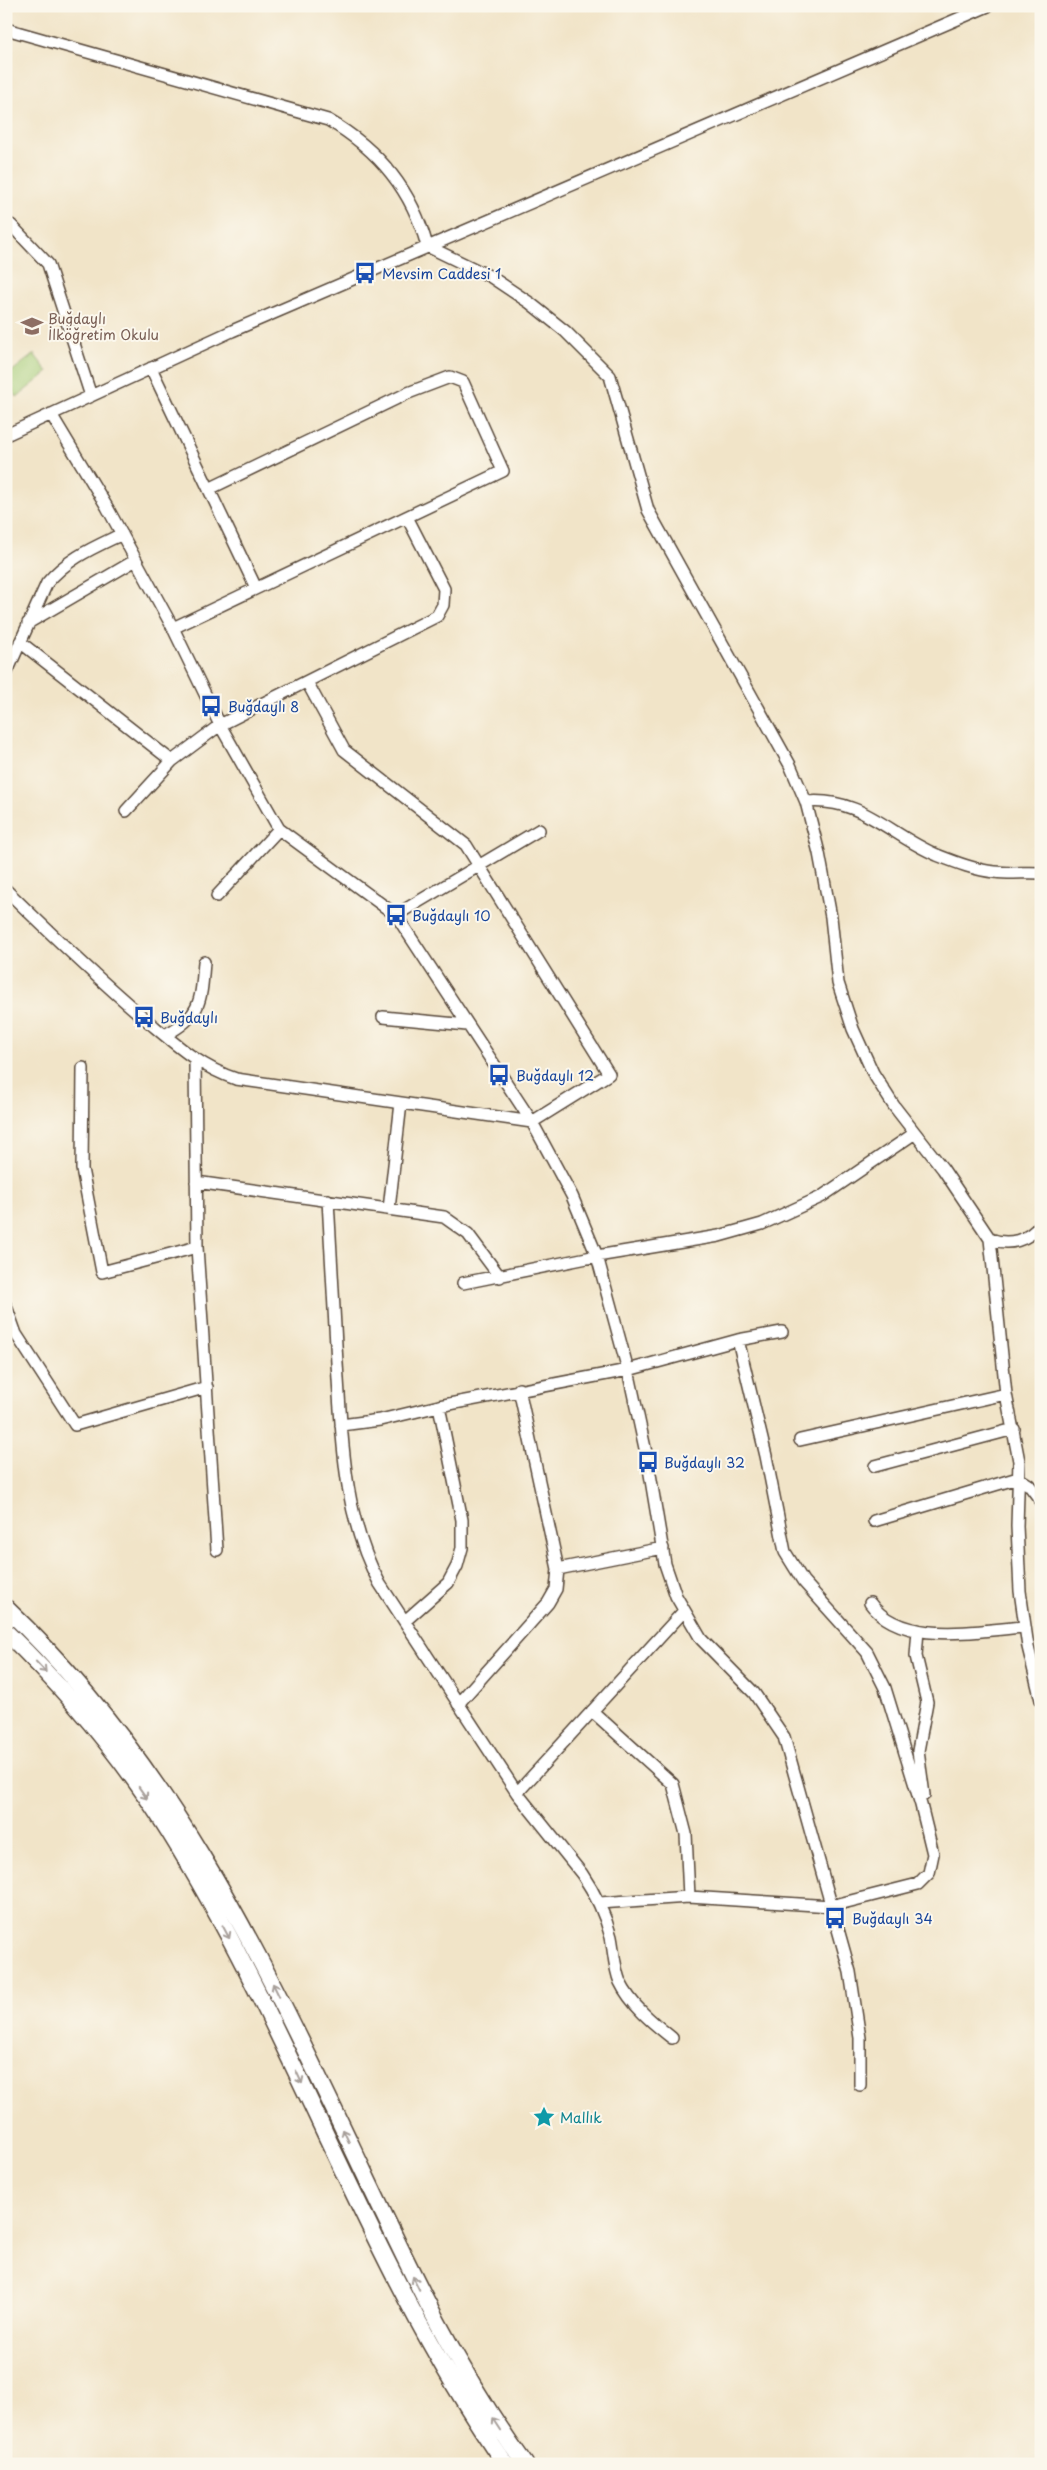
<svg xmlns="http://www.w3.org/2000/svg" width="1047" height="2470" font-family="'Playpen Sans',sans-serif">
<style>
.green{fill:#a6cc77;stroke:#707b4a}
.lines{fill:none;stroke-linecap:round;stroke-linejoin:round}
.minor-casing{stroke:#564638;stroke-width:14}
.highway-casing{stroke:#564638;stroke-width:19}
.minor{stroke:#fff;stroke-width:11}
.highway{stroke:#fff;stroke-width:16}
.oneway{stroke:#a79f9a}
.labels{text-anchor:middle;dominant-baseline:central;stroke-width:4;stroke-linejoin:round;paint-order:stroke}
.transit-label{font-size:14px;fill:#164399;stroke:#fbf7ec;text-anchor:start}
.education-label{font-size:14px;fill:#785e54;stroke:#fbf7ec;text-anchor:start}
.culture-label{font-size:14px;fill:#0d838f;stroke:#fbf7ec;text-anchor:start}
</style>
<rect width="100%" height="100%" fill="#fbf7ec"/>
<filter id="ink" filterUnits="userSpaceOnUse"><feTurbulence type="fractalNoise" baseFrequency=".02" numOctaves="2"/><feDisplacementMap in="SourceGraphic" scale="10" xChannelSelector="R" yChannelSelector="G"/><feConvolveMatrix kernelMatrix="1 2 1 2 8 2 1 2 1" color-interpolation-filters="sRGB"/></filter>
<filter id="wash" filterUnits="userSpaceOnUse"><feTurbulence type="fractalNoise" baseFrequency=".0096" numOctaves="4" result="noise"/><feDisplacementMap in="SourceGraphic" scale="20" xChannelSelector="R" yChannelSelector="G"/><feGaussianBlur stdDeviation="1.12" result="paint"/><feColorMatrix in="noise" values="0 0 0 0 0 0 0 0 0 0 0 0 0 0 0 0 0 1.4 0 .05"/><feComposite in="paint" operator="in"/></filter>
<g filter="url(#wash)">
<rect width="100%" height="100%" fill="#f1e4c8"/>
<path class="green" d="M 34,354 L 48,372 L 17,397 L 6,383 L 6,376 Z"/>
</g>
<g filter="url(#ink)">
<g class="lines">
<g class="minor-casing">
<path id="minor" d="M 6,29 L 328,120 C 378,149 412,189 427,246 L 491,277 L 530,303 L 565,331 L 610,376 L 648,510 L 790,765 L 806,802 L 819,853 L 831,917 L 838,983 L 853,1029 L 873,1073 L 894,1106 L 943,1169 L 990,1239 L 1006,1394 L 1019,1461 L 1017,1526 L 1020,1591 L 1028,1647 L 1041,1700
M 6,229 L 11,225 L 48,264 L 91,396
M 151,368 L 256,588
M 51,414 L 107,507 L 173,628 L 220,725 L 279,829 L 396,915 L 532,1122 L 572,1196 L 597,1256 L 628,1370 L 648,1462 L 665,1564 L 676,1596 L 701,1639 L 754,1693 L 784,1737 L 850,1972 L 860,2038 L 860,2085
M 6,435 L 232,331 L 988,6
M 28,623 L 136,560
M 173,628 L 503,471 L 463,382 L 450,377 L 408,393 L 209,489
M 20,642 L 172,761
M 6,674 L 47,583 C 68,558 93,548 122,534
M 806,802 C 862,797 889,835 937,855 C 955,862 975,870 995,872 C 1010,874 1026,872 1041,873
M 126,811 L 172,761 L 220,725 L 437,616 L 443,605 L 444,589 L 407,517
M 6,890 C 51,934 96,977 144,1018 C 173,1042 199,1067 236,1079 L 532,1122 L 609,1074 L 466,845 L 344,750 L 307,682
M 217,896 L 279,829
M 396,915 L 539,830
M 383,1017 L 467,1025
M 165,1035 C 202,1016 201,1000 204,962
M 195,1060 L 197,1247 L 217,1550
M 83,1068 L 82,1169 L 102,1272 L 197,1247
M 196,1182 L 444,1217 L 468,1234 L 500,1277
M 328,1200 C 331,1254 334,1308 337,1363 C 342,1437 343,1517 380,1584 L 517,1793 L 582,1874 C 595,1893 605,1914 611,1937 C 614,1952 614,1967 620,1982 C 631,2005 653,2023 672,2038
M 389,1209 L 401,1103
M 990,1239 C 1009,1246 1028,1241 1041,1224
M 463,1283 L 597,1256 L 719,1236 L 762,1224 L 821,1197 L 915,1133
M 6,1306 L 16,1334 L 75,1425 L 207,1387
M 341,1425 L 380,1420 L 439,1406 L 628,1370 L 738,1340 L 782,1332
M 800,1440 L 1006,1394
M 875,1466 L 1014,1429
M 874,1521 L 1018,1478 L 1029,1485 L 1041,1501
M 558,1569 L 663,1548
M 870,1603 C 901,1647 978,1630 1025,1627
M 405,1621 L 448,1583 L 457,1566 L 462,1548 L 462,1520 L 439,1406
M 918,1630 L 916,1656 L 927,1702 L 918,1751 L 924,1795
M 458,1704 L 548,1603 L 556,1589 L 558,1569 L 519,1389
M 592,1711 L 673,1784 L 686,1834 L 689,1897
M 517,1793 L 683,1612
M 599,1903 L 689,1897 L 831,1906 L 918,1884 L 929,1873 L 933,1854 L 921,1805 L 885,1688 L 867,1652 L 803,1581 L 785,1552 L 766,1456 L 738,1340"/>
</g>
<g class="highway-casing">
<path id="highway" d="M 6,1608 C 170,1764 255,1944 351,2145 C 403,2255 453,2366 525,2464
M 6,1632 C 68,1692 125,1760 170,1833 C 296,2036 368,2267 505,2464"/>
</g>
<use href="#minor" class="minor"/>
<use href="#highway" class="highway"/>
</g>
<defs><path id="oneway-shaft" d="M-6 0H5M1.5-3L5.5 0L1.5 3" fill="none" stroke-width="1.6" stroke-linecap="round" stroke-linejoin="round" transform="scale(1.25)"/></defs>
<g class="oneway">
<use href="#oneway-shaft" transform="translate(41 1667) rotate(47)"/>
<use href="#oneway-shaft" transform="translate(143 1793) rotate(55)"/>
<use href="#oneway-shaft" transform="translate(226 1932) rotate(62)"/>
<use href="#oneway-shaft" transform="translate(276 1990) rotate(-116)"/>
<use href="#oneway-shaft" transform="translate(299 2077) rotate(65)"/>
<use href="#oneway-shaft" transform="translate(346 2136) rotate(-115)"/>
<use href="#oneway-shaft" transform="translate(416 2283) rotate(-116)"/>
<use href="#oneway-shaft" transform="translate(497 2424) rotate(-123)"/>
</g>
</g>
<defs>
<g id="bus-bare" transform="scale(1.725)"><path d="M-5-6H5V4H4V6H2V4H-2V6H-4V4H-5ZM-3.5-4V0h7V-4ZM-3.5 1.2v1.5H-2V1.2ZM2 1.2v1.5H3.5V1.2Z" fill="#1a4fb4" stroke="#fbf7ec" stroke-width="2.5" paint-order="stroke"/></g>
<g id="school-bare" transform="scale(1.725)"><path d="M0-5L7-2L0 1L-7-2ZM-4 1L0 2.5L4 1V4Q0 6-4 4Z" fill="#8d6e63" stroke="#fbf7ec" stroke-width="2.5" paint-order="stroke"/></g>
<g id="sight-bare" transform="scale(1.725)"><path d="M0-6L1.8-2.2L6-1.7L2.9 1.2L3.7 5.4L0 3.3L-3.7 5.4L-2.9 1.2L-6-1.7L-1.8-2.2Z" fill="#0f9aa8" stroke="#fbf7ec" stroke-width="2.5" paint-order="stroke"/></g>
</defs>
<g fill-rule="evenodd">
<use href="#bus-bare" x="365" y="273"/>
<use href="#school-bare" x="32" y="326"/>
<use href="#bus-bare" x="211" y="706"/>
<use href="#bus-bare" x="396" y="915"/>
<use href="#bus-bare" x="144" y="1017"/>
<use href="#bus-bare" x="499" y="1075"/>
<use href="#bus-bare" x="648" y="1462"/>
<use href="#bus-bare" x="835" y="1918"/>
<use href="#sight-bare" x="544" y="2117"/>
</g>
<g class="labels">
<g class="transit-label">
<text x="382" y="273">Mevsim Caddesi 1</text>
<text x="228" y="706">Buğdaylı 8</text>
<text x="412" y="915">Buğdaylı 10</text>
<text x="160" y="1017">Buğdaylı</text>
<text x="516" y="1075">Buğdaylı 12</text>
<text x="664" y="1462">Buğdaylı 32</text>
<text x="852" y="1918">Buğdaylı 34</text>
</g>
<g class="education-label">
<text x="48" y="318">Buğdaylı<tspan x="48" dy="16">İlköğretim Okulu</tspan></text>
</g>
<g class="culture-label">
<text x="560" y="2117">Mallık</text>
</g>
</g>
<rect width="1047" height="2470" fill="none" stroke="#fbf7ec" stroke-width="25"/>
</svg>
